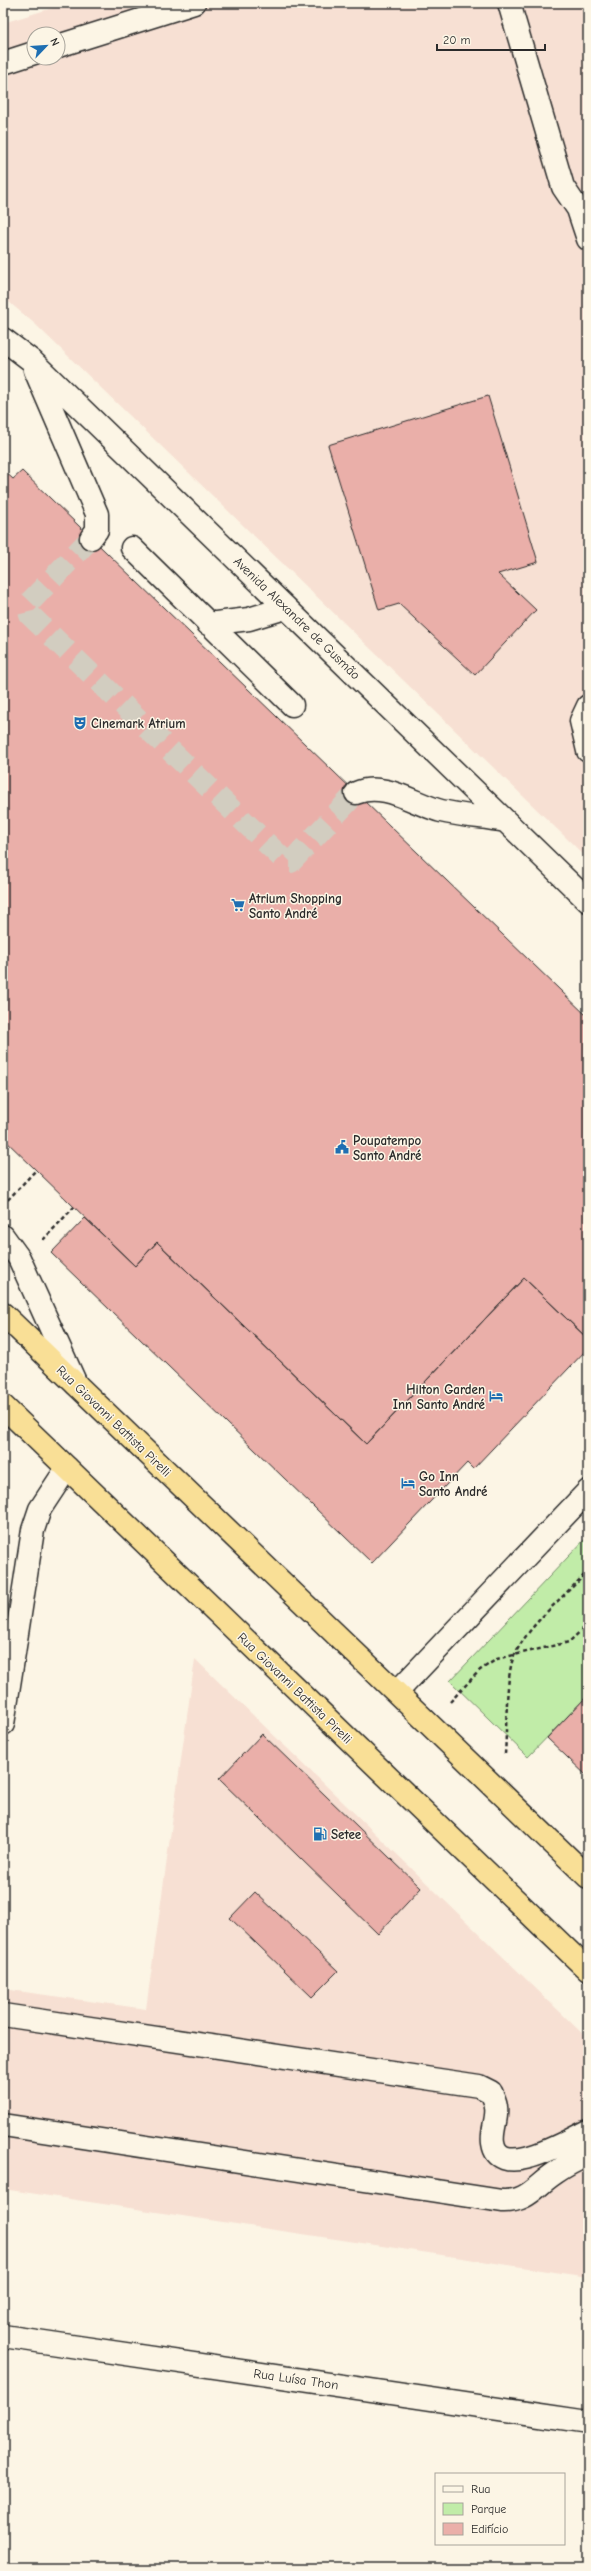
<svg xmlns="http://www.w3.org/2000/svg" width="591" height="2571" font-family="'Comic Neue',sans-serif">
<style>
.built{fill:#f7e0d3;fill-rule:evenodd}
.green{fill:#c1eca8;stroke:#768c6a}
.building{fill:#eaafa9;stroke:#2b2b2b}
.lines{fill:none;stroke-linecap:round;stroke-linejoin:round}
.minor-tunnel{stroke:#d2cdc0;stroke-width:22;stroke-dasharray:22 11;stroke-linecap:butt}
.minor-casing{stroke:#2b2b2b;stroke-width:25}
.highway-casing{stroke:#2b2b2b;stroke-width:25}
.path{stroke:#2b2b2b;stroke-width:2.5;stroke-dasharray:4 3;stroke-linecap:butt}
.minor{stroke:#fcf5e5;stroke-width:22}
.highway{stroke:#f9df96;stroke-width:22}
.labels{text-anchor:middle;dominant-baseline:central;stroke-width:3;stroke-linejoin:round;paint-order:stroke}
.street-label{font-size:13px;fill:#2b2b2b;stroke:#fcf5e5}
.poi-label{font-size:13px;font-weight:bold;fill:#2b2b2b;stroke:#fcf5e5;text-anchor:start}
</style>
<rect width="100%" height="100%" fill="#fcf5e5"/>
<filter id="ink" filterUnits="userSpaceOnUse"><feTurbulence type="fractalNoise" baseFrequency=".025" numOctaves="2"/><feDisplacementMap in="SourceGraphic" scale="8" xChannelSelector="R" yChannelSelector="G"/><feConvolveMatrix kernelMatrix="1 2 1 2 8 2 1 2 1" color-interpolation-filters="sRGB"/></filter>
<g filter="url(#ink)">
<path class="built" d="M 69,3 L 588,3 L 588,859 L 35,324 L 3,297 L 3,23 ZM 34,34 L 58,34 L 58,58 L 34,58 Z
M 195,1659 L 588,2039 L 588,2277 L 3,2189 L 3,1989 L 146,2009 Z"/>
<path class="green" d="M 588,1536 L 588,1695 L 528,1757 L 450,1681 Z"/>
<path class="building" d="M 488,396 L 538,562 L 498,574 L 536,610 L 475,675 L 399,604 L 379,610 L 328,445 Z
M 3,470 L 13,479 L 22,471 L 588,1017 L 588,1339 L 524,1278 L 366,1444 L 157,1242 L 135,1266 L 3,1138 Z
M 85,1218 L 135,1266 L 157,1242 L 366,1444 L 524,1278 L 588,1339 L 588,1348 L 473,1469 L 467,1463 L 372,1563 L 51,1253 Z
M 588,1695 L 588,1777 L 547,1738 Z
M 262,1734 L 421,1888 L 378,1934 L 219,1779 Z
M 255,1892 L 338,1971 L 312,1997 L 230,1918 Z"/>
<g class="lines">
<path class="minor-tunnel" d="M 91,538 L 29,603 L 28,607 L 30,615 L 286,862 L 291,862 L 356,793"/>
<g class="minor-casing">
<path id="minor" d="M 509,3 L 563,187 L 578,209 L 588,239
M 58,46 L 194,3
M 3,63 L 34,53
M 3,339 L 32,361 L 588,901
M 35,370 L 97,514 L 97,530 L 91,538
M 132,548 L 292,705
M 208,624 L 249,619 L 285,608
M 588,706 L 581,721 L 588,751
M 356,793 C 384,781 414,804 441,811 C 462,816 484,817 505,821
M 3,1236 L 19,1258 L 76,1384
M 397,1692 L 588,1491
M 3,1724 L 33,1530 L 40,1509 L 67,1468
M 3,2015 L 479,2086 L 491,2092 C 493,2097 496,2102 496,2107 C 498,2118 491,2131 493,2143 C 499,2183 570,2139 588,2131
M 3,2125 L 502,2201 C 528,2202 535,2186 555,2173 C 565,2166 576,2160 588,2155
M 3,2336 L 588,2422"/>
</g>
<g class="highway-casing">
<path id="highway" d="M 3,1314 L 588,1877
M 3,1406 L 588,1970"/>
</g>
<path class="path" d="M 3,1205 L 36,1170
M 43,1240 L 74,1207
M 450,1702 L 480,1670 L 497,1659 L 569,1642 L 588,1624
M 505,1754 C 507,1731 505,1673 515,1654 C 531,1622 564,1597 588,1571"/>
<use href="#minor" class="minor"/>
<use href="#highway" class="highway"/>
</g>
</g>
<defs>
<g id="theatre-bare" transform="scale(1.08)"><path d="M-5-5.5Q0-4 5-5.5V0Q5 5 0 6Q-5 5-5 0ZM-3.3-2.5H-1v1.5H-3.3ZM1-2.5H3.3v1.5H1ZM-2.8 1Q0 5.5 2.8 1Z" fill="#1f6fb2" stroke="#fcf5e5" stroke-width="2.5" paint-order="stroke"/></g>
<g id="supermarket-bare" transform="scale(1.08)"><path d="M-6-5.5h2.5l.6 2H6L4.5 2H-2.5L-4.4-4H-6ZM-1.5 3.2a1.3 1.3 0 1 0 .1 0ZM3 3.2a1.3 1.3 0 1 0 .1 0Z" fill="#1f6fb2" stroke="#fcf5e5" stroke-width="2.5" paint-order="stroke"/></g>
<g id="civic-bare" transform="scale(1.08)"><path d="M-.6-6.5H3V-4.5H.6V-3L4-1V1h2V6H-6V1h2V-1L-.6-3ZM-1.2 2.5V6h2.4V2.5Z" fill="#1f6fb2" stroke="#fcf5e5" stroke-width="2.5" paint-order="stroke"/></g>
<g id="hotel-bare" transform="scale(1.08)"><path d="M-6-4.5h1.5V1H6V5H4.5V3h-9V5H-6ZM-4 0a1.8 1.8 0 1 1 3.6 0ZM.5 0V-2.5h3Q6-2.5 6 0Z" fill="#1f6fb2" stroke="#fcf5e5" stroke-width="2.5" paint-order="stroke"/></g>
<g id="fuel-bare" transform="scale(1.08)"><path d="M-5.5-6h7V0h2V4h1.3V-2.5L3-4.5l.8-.8L6-3V5H2.5V1h-1V6h-7ZM-4.2-4.7v3.2H.2V-4.7Z" fill="#1f6fb2" stroke="#fcf5e5" stroke-width="2.5" paint-order="stroke"/></g>
</defs>
<g fill-rule="evenodd">
<use href="#theatre-bare" x="80" y="723"/>
<use href="#supermarket-bare" x="238" y="905"/>
<use href="#civic-bare" x="342" y="1147"/>
<use href="#hotel-bare" x="496" y="1396"/>
<use href="#hotel-bare" x="408" y="1483"/>
<use href="#fuel-bare" x="320" y="1834"/>
</g>
<g class="labels">
<g class="street-label">
<text transform="translate(297 618) rotate(44)">Avenida Alexandre de Gusmão</text>
<text transform="translate(114 1421) rotate(44)">Rua Giovanni Battista Pirelli</text>
<text transform="translate(295 1688) rotate(44)">Rua Giovanni Battista Pirelli</text>
<text transform="translate(296 2379) rotate(8)">Rua Luísa Thon</text>
</g>
<g class="poi-label">
<text x="91" y="723">Cinemark Atrium</text>
<text x="249" y="898">Atrium Shopping<tspan x="249" dy="15">Santo André</tspan></text>
<text x="353" y="1140">Poupatempo<tspan x="353" dy="15">Santo André</tspan></text>
<text x="485" y="1389" text-anchor="end">Hilton Garden<tspan x="485" dy="15">Inn Santo André</tspan></text>
<text x="419" y="1476">Go Inn<tspan x="419" dy="15">Santo André</tspan></text>
<text x="331" y="1834">Setee</text>
</g>
</g>
<rect width="591" height="2571" fill="none" stroke="#fcf5e5" stroke-width="16"/>
<rect x="8" y="8" width="575" height="2555" fill="none" stroke="#2b2b2b" stroke-width="1.5" filter="url(#ink)"/>
<rect x="435" y="2473" width="130" height="72" fill="#fcf5e5" stroke="#a8a49b"/>
<rect x="443" y="2486" width="20" height="6" fill="#fcf5e5" stroke="#a8a49b"/>
<text x="471" y="2493" font-size="12" fill="#2b2b2b">Rua</text>
<rect x="443" y="2503" width="20" height="12" fill="#c1eca8" stroke="#a8a49b"/>
<text x="471" y="2513" font-size="12" fill="#2b2b2b">Parque</text>
<rect x="443" y="2523" width="20" height="12" fill="#eaafa9" stroke="#a8a49b"/>
<text x="471" y="2533" font-size="12" fill="#2b2b2b">Edifício</text>
<g transform="translate(46 46) rotate(65)"><circle r="19" fill="#fcf5e5" stroke="#a8a49b"/>
<path d="M0-3L7 15L0 10L-7 15Z" fill="#1f6fb2"/>
<text y="-6" font-size="11" font-weight="bold" text-anchor="middle" fill="#2b2b2b">N</text>
</g>
<path d="M437 44v6h108v-6" fill="none" stroke="#2b2b2b" stroke-width="2"/>
<text x="443" y="44" font-size="12" fill="#2b2b2b" stroke="#fcf5e5" stroke-width="3" paint-order="stroke">20 m</text>
</svg>
